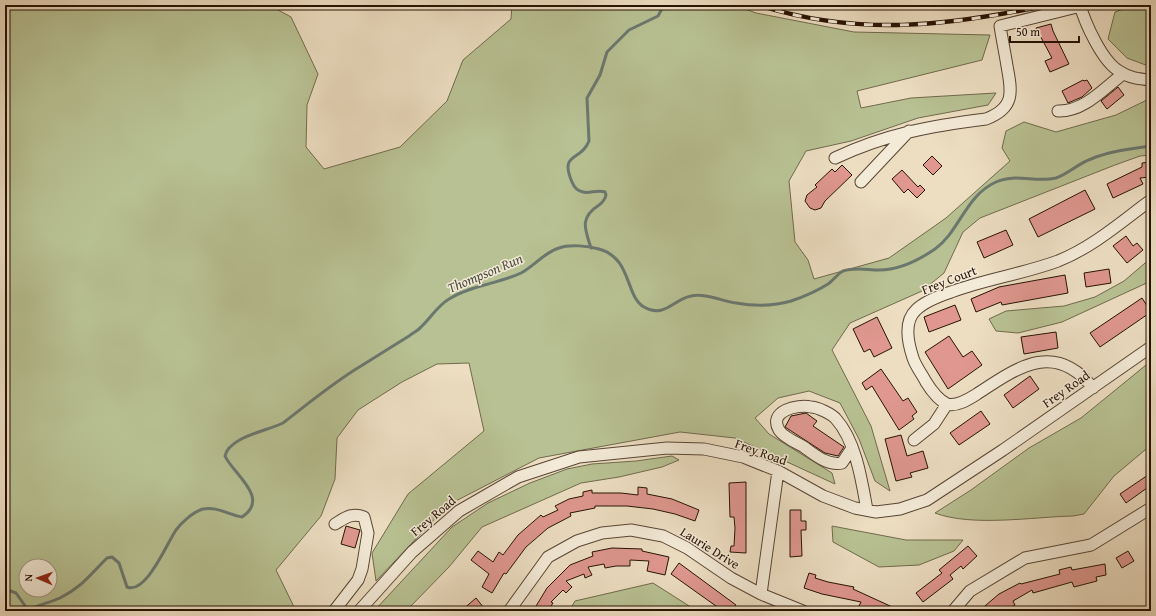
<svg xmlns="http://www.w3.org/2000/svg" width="1156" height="616" font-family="'Gentium Book Plus',serif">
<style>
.green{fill:#b8c193;stroke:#706a4c;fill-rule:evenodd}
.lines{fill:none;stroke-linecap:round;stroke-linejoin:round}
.stream{stroke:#6b786f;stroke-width:3}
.building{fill:#df978f;stroke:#271204}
.minor-casing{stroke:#584534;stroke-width:13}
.minor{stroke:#f3ead7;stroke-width:11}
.rail-casing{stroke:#271204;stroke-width:4.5}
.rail{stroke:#f3ead7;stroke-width:3;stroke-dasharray:9;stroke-linecap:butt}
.labels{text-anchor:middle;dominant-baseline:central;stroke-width:3;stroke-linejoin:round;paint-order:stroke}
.street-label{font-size:13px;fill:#271204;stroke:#f3ead7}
.water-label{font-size:14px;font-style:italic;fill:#4f4e43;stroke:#f3ead7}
</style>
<rect width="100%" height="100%" fill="#eddec2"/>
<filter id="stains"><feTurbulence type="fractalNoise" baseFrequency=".005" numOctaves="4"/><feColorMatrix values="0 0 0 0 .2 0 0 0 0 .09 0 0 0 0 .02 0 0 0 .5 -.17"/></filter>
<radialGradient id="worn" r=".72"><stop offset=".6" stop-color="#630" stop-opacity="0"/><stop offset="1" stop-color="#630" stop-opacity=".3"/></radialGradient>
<path class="green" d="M 5,5 L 269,5 L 291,17 L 318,74 L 307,105 L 306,147 L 324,169 L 400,147 L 447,101 L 463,60 L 511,19 L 512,5 L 734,5 L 756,13 L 854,32 L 990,35 L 982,60 L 857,91 L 861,108 L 911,98 L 996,93 L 988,105 L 918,118 L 851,141 L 806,151 L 789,181 L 795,242 L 808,260 L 814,279 L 889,258 L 946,218 L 1010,161 L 1002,148 L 1006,131 L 1024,122 L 1056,132 L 1116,115 L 1151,98 L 1151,155 L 1140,156 L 1115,165 L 980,218 L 963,232 L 944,273 L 922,291 L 850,323 L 832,350 L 871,426 L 890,491 L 875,481 L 859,439 L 840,403 L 809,391 L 778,398 L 755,418 L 769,434 L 832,473 L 835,484 L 735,438 L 680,432 L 539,458 L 448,505 L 376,581 L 372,553 L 408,494 L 484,431 L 469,363 L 437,364 L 402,382 L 358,410 L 337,438 L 335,479 L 321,516 L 276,570 L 296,611 L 5,611 ZM 26,566 L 50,566 L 50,590 L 26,590 Z
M 1134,5 L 1151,5 L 1151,67 L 1127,58 L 1108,39 L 1115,12 Z
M 1151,258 L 1151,281 L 1062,322 L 1018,333 L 996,331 L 989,319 L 1006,311 L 1064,306 L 1095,297 L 1124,281 Z
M 1151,361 L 1151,445 L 1114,476 L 1084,514 L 1073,516 C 1032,517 972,527 935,513 L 971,490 L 1029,448 L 1081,418 Z
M 672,456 L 679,460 L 662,467 L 619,477 L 581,483 L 482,527 L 449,567 L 406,611 L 374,611 L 452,527 L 488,503 L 530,483 L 567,469 L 592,464 L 636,461 Z
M 832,526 L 906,540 L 963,540 L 954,551 L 919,565 L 879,567 L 833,542 Z
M 653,583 L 697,611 L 569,611 L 575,601 Z"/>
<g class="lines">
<path class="stream" d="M 591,248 C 585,229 579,218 599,205 C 603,202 605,200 606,195 L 605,192 C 597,189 590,194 583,192 C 577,191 574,187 572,182 C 559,152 581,162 589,141 L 587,98 L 600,75 L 607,52 L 629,30 L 658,16 L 664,5
M 5,589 L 16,593 L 28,610
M 27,611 C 37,605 49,603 60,598 C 83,586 90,575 107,558 L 112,557 L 119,563 L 127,587 C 146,595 167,543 176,530 C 182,522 193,512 203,509 C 217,506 228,515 242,517 C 271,498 233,474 225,456 C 229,437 267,431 283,423 C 309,403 334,382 361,366 C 377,356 393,346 409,336 C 412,333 418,331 421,327 C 431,318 437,306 449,299 C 472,285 498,284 521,273 C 534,266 545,252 559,248 C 570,244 588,246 599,249 C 632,258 625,296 644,307 C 664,319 674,299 691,296 C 705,293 722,301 736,303 C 753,306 774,306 791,301 C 803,297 817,291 828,284 C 834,280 837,274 843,271 C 855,267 867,270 879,270 C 899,270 919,260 935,249 C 960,231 965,196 996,182 C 1015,173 1036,183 1056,178 C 1068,174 1079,163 1091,159 C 1110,151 1131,149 1151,146"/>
</g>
<path class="building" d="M 1051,24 L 1053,31 L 1069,64 L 1050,72 L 1045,61 L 1052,58 L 1036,28 Z
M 1083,80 L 1084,81 L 1087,80 L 1092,88 L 1082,97 L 1068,103 L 1062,91 Z
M 1118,87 L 1124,95 L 1107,109 L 1101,101 Z
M 932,156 L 942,166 L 933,175 L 923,165 Z
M 1151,162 L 1151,177 L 1140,178 L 1143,184 L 1113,198 L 1107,184 L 1142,167 L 1142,163 Z
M 842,165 L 852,175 L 825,201 L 821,208 L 815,210 L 810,208 L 805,201 L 807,195 L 817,187 L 815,185 L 832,169 L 835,172 Z
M 902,170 L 918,187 L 920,185 L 925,190 L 917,198 L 908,189 L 904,193 L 892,179 Z
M 1085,190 L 1095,209 L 1038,237 L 1029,219 Z
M 1006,230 L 1013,245 L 984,258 L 977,242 Z
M 1126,236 L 1133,246 L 1137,243 L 1143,250 L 1127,263 L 1113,246 Z
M 1109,269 L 1111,283 L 1086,287 L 1084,273 Z
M 1065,275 L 1068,293 L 1002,305 L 1001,302 L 976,312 L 971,299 L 999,287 Z
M 1142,298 L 1151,312 L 1100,347 L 1090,333 Z
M 955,305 L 961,320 L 929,332 L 924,317 Z
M 877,317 L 892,348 L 874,357 L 870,349 L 864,352 L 853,329 Z
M 1056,332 L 1058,348 L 1024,354 L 1021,337 Z
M 949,336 L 963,357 L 972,351 L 982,365 L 948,389 L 925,352 Z
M 881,369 L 903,401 L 908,398 L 917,412 L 912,416 L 914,419 L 899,430 L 872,386 L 866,390 L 862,383 Z
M 1030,376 L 1039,389 L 1013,408 L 1004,395 Z
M 981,411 L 990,424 L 959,445 L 950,433 Z
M 806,413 L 817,421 L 813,426 L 844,447 L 838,456 L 825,453 L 785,427 L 791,416 Z
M 901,435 L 907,456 L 923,451 L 928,468 L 910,473 L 912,477 L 896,481 L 885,439 Z
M 1151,473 L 1151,494 L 1147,488 L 1126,503 L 1120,494 Z
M 746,482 L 746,553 L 730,552 L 731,546 L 734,546 L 735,528 L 734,517 L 730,517 L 729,483 Z
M 638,487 L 647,488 L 647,494 L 672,499 L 699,510 L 695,521 L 675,514 L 653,509 L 627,506 L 595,506 L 595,508 L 570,513 L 571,516 L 548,528 L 526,547 L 506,574 L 504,573 L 492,593 L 482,587 L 489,574 L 471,560 L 478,551 L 493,562 L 499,552 L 503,555 L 518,535 L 541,515 L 543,517 L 558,510 L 555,506 L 569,499 L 583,496 L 583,492 L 592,490 L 592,493 L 621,493 L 638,495 Z
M 790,510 L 801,510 L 801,521 L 806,521 L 806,530 L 801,530 L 802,556 L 790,557 Z
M 346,526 L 360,530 L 355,548 L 341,544 Z
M 968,546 L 977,556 L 963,569 L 961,566 L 950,575 L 953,579 L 923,602 L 916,593 L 942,573 L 939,570 Z
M 612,548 L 642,549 L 642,551 L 669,557 L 665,575 L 647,571 L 649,561 L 630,560 L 630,566 L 616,566 L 605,568 L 604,564 L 588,567 L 592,575 L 585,578 L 584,574 L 566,581 L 572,587 L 566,593 L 563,590 L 551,602 L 553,603 L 548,611 L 533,611 L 547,588 L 570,565 L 593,556 L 592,552 Z
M 1128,551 L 1134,561 L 1122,568 L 1116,558 Z
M 679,563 L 736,605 L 732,611 L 723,611 L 671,574 Z
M 1105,564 L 1106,575 L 1096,577 L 1097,581 L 1074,587 L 1072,582 L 1033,593 L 1032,590 L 1013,601 L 1015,605 L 1004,611 L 979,611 L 999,594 L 1020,583 L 1021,584 L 1060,574 L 1059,570 L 1071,567 L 1072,570 Z
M 809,573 L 816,575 L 815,578 L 828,582 L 854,587 L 853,589 L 901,611 L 870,611 L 859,606 L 861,602 L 822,594 L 804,588 Z
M 476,598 L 484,608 L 480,611 L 461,611 Z"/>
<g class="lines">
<g class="minor-casing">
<path id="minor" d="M 1080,5 C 1085,23 1102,61 1119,71 C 1129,78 1139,79 1151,80
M 1058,111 C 1084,112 1104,88 1123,74
M 835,158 C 886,134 930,126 986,119 C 1015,108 1012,92 1007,66 C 1005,53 1002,39 1000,26 L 1081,6
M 861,182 L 909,131
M 1093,388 C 1055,340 1018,367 977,394 C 969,399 957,407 947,404 C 938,400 931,390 926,382 C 922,374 916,367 913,358 C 908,343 903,322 916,310 C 925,301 939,296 951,292 C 986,279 1023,274 1058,261 C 1093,247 1121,222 1151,200
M 914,440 L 934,424 L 947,404
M 852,448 L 842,463 C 828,466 815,455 804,447 C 797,443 783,437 779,430 C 768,411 797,404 811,407 C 817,407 832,414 836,419 C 856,441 862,482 867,510
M 761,594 L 778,471
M 334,611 L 358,580 L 362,569 L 368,533 L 364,517 C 352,512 345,518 335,524
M 359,611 L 412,552 L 459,511 L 518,477 L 579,457 L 667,448 L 704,449 L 743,457 L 778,471 L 823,496 L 855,508 L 876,512 L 900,509 L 927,500 L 1003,450 L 1151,347
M 509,611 L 548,557 L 577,541 L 602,533 L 631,530 L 663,536 L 687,548 L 731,578 L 761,594 L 803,611
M 953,611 L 970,591 L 1025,558 L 1091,545 L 1151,508"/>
</g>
<use href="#minor" class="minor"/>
<g class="rail-casing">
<path id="rail" d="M 758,5 C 859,37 947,26 1049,5"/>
</g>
<use href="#rail" class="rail"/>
</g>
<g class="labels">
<g class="street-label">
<text transform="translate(949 280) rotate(-21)">Frey Court</text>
<text transform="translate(1066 389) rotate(-35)">Frey Road</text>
<text transform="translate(761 452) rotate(20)">Frey Road</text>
<text transform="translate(433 516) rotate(-40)">Frey Road</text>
<text transform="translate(710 548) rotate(32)">Laurie Drive</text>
</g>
<g class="water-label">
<text transform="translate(485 273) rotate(-23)">Thompson Run</text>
</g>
</g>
<rect width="1156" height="616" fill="none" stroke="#eddec2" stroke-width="20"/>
<rect x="6" y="6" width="1144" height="604" fill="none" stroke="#271204" stroke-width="2"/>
<rect x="10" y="10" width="1136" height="596" fill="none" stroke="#271204"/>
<g transform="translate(38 578) rotate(272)"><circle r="19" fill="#f3ead7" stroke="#a19483"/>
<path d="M0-3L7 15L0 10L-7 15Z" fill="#8f2418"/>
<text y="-6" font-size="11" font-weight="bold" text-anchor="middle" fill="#271204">N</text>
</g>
<path d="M1010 36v6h69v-6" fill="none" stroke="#271204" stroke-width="2"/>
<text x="1016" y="36" font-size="12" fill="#271204" stroke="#f3ead7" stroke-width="3" paint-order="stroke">50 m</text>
<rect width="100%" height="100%" filter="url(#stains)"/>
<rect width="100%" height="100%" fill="url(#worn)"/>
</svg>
